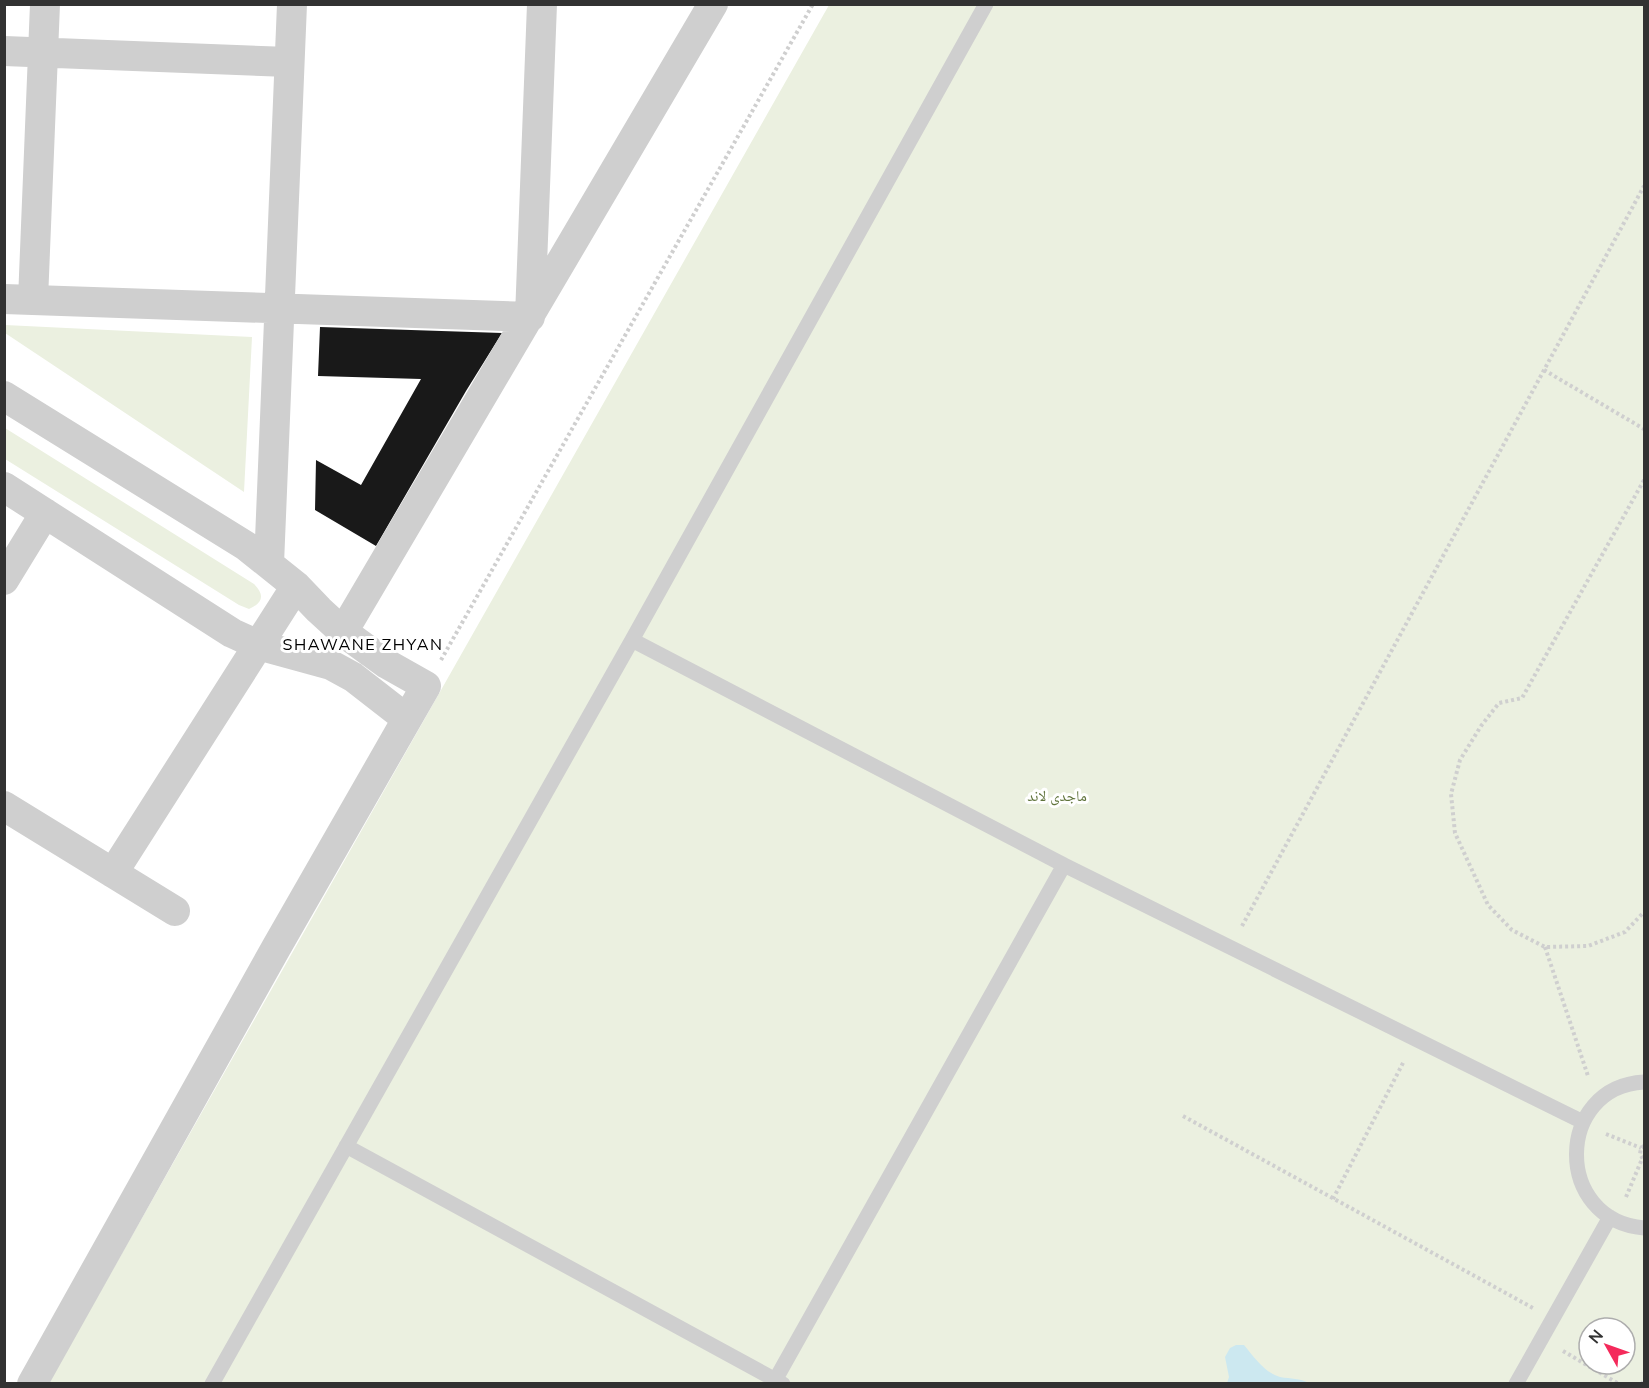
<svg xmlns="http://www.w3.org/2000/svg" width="1649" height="1388" font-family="Mulish,'Noto Naskh Arabic',sans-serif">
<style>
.green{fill:#ebf0e0;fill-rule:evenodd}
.water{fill:#cce8f0}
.building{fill:#191919}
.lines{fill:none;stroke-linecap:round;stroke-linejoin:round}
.path{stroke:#cfcfcf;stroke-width:4;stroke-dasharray:3 3;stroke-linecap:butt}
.service{stroke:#cfcfcf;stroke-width:15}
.minor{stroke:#cfcfcf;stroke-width:30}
.labels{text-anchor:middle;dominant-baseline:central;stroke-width:6;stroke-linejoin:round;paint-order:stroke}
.park-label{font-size:15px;fill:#5f733b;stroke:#fff}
.neighbourhood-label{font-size:16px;letter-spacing:1.5px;fill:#000;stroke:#fff}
</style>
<rect width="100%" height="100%" fill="#fff"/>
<path class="green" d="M 829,5 L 1644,5 L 1644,1383 L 48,1384 ZM 1589,1328 L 1625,1328 L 1625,1364 L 1589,1364 Z
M 5,325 L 252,337 L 244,492 L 5,333 Z
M 5,428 L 254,584 C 265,595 263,603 249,609 L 239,605 L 5,459 Z"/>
<path class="water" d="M 1236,1345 L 1244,1345 C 1254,1357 1265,1373 1280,1377 C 1291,1379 1300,1378 1309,1383 L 1227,1383 L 1229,1377 L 1225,1357 L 1230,1348 Z"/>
<path class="building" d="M 320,327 L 502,333 L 466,391 L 376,546 L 315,510 L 316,460 L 361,485 L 421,379 L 318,376 Z"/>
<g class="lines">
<path class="path" d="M 1544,370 L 1644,429
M 1644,480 L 1522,698 L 1499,703 L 1481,726 L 1460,760 L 1451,794 L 1455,833 L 1488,905 L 1512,930 L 1545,947 L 1588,946 L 1625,932 L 1644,912
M 441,660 L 813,4
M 1242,926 L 1644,186
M 1545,947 L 1588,1076
M 1183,1116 L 1533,1308
M 1606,1134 L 1641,1148
M 1644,1146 L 1641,1148 L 1640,1154 L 1644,1161
M 1626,1197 L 1642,1159
M 1333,1199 L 1404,1061
M 1563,1351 L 1619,1384
M 1642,1384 L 1644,1379"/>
<path class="service" d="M 632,640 L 1064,865 L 773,1384
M 1064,865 L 1583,1122
M 1644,1082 C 1555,1087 1553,1220 1644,1228
M 346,1146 L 783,1384
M 212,1384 L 632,640 L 986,4
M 1516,1384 L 1610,1217"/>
<path class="minor" d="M 4,51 L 289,62
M 4,299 L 530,317 L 542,4
M 33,300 L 45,4
M 4,396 L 246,546 L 296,586 L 319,610 L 343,632 L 387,664 L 426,686 L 276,948 L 32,1384
M 4,487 L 232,633 L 258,645 L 331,665 L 353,677 L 407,719
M 269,564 L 292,4
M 4,580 L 45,513
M 343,632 L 713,4
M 4,806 L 175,911
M 113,873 L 296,586"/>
</g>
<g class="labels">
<g class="park-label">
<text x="1057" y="795">ماجدی لاند</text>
</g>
<g class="neighbourhood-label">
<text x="363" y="644">SHAWANE ZHYAN</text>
</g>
</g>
<rect width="1649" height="1388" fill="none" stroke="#323232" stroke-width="12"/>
<g transform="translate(1607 1346) rotate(310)"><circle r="28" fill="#ffffff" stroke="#adadad" stroke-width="1.5"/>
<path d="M0-4.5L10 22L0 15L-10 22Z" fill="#f42a5b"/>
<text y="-9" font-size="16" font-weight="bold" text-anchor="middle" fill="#323232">N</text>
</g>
</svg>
